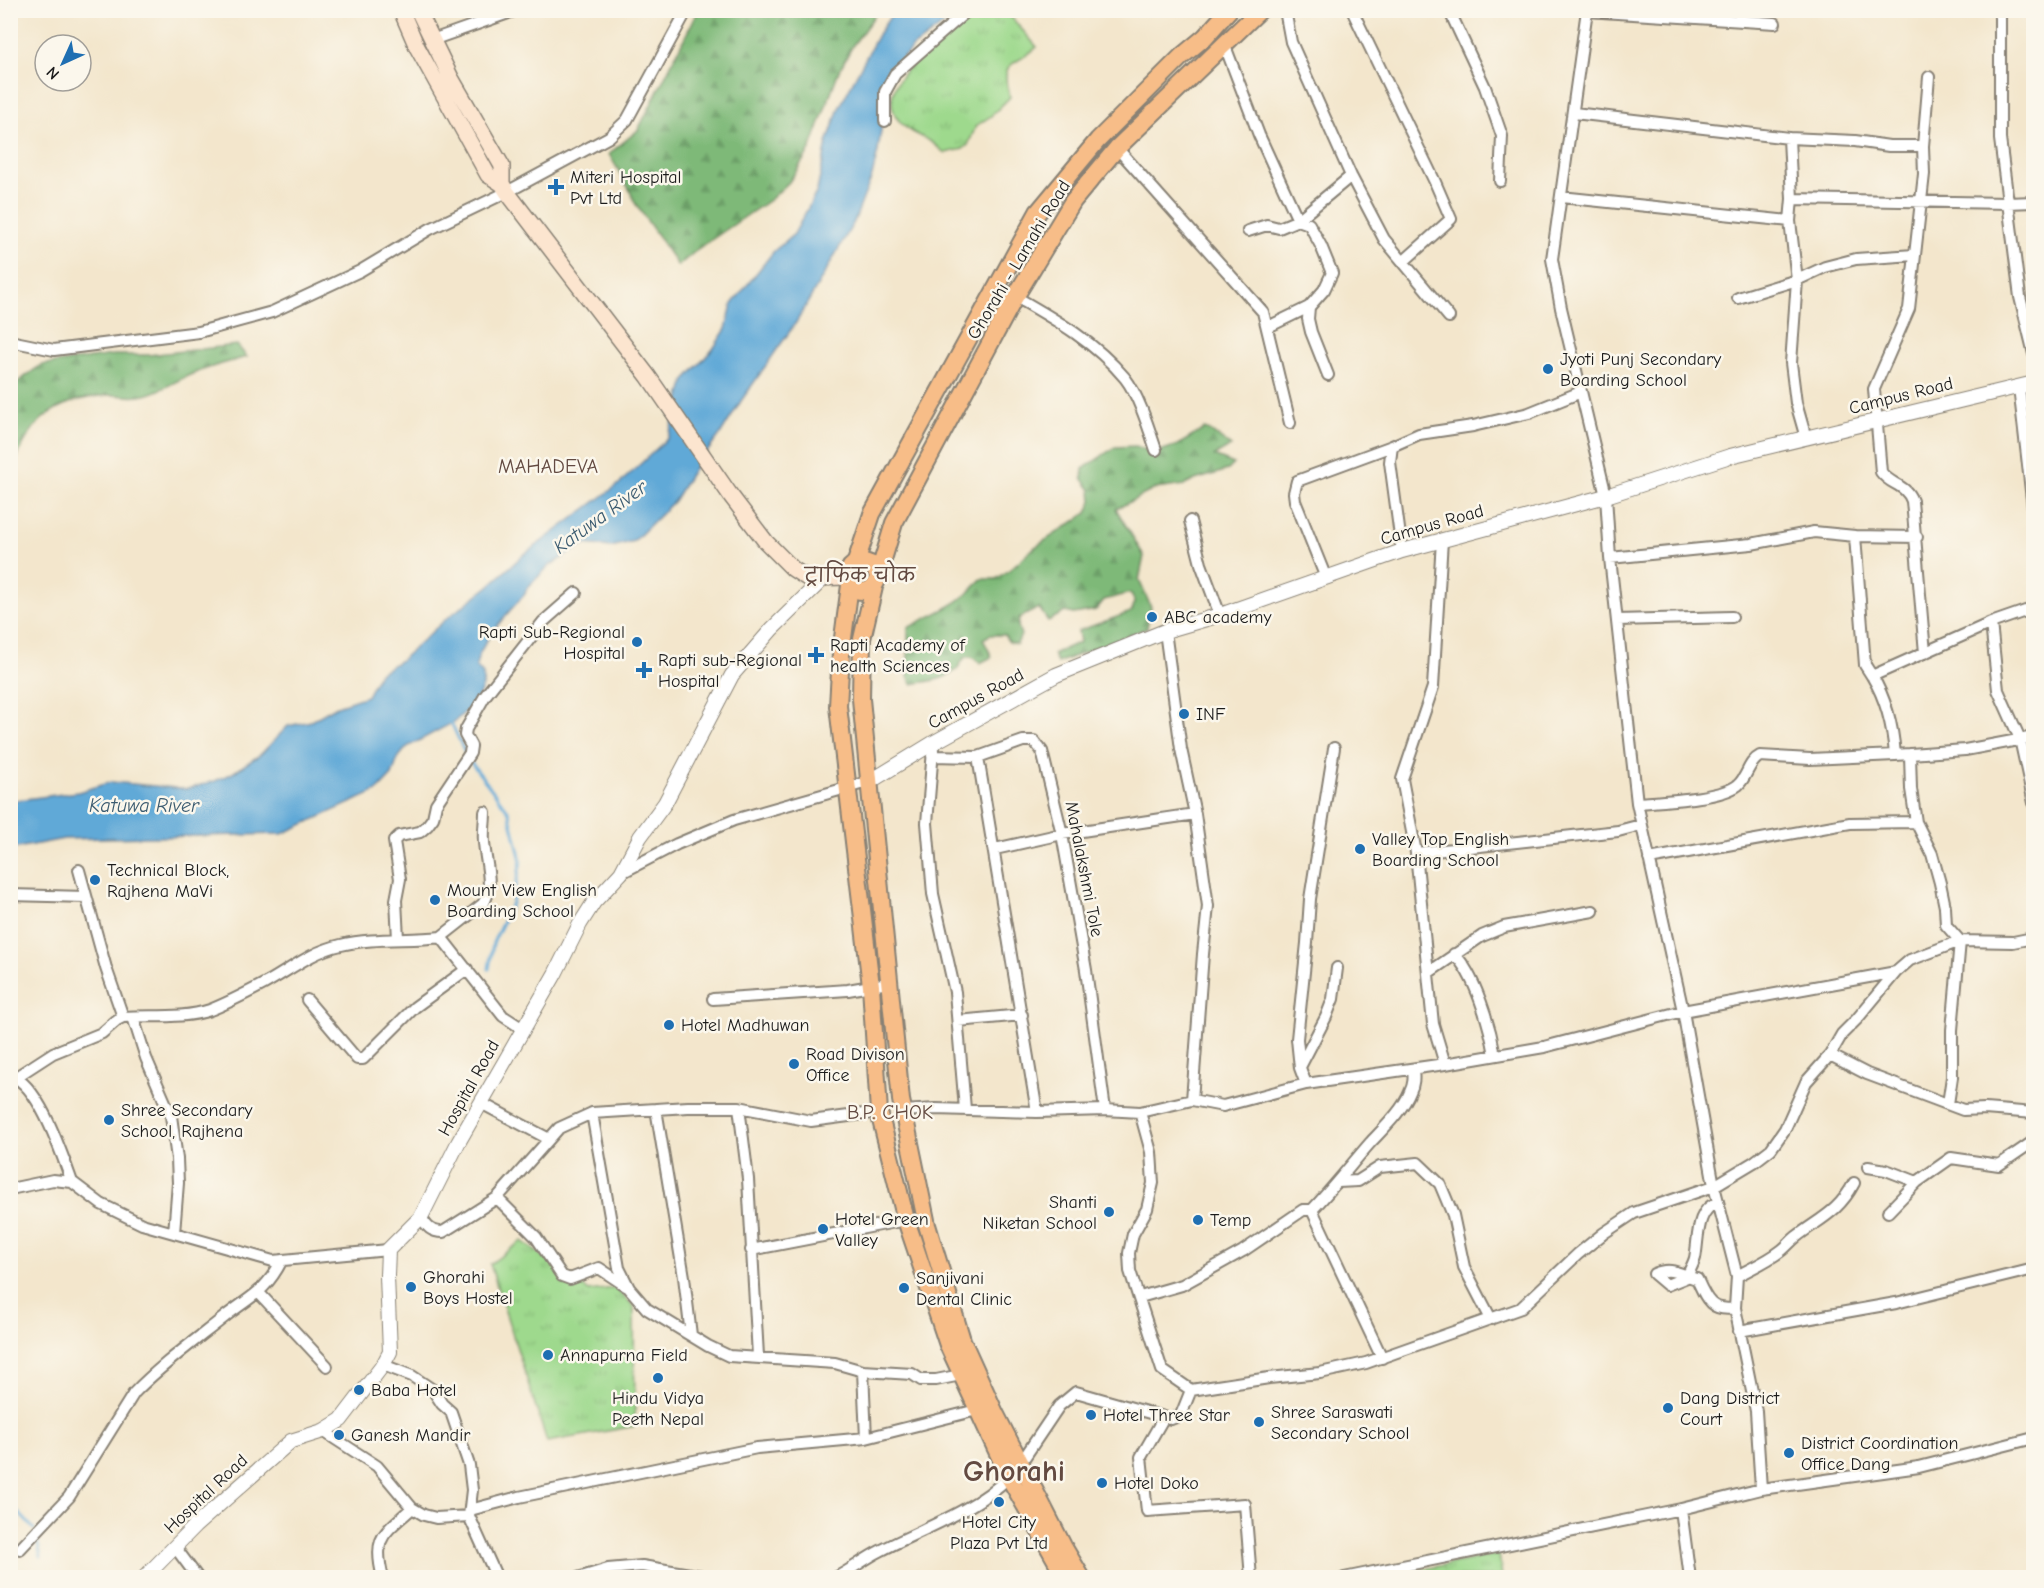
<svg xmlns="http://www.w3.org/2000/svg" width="2044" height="1588" font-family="'Comic Neue','Playpen Sans Deva',sans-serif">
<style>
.grass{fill:url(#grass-tufts);stroke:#5d7a54;stroke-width:1.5}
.forest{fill:url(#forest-firs);stroke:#4d6a4a;stroke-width:1.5}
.water{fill:#60a9d7;stroke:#3e627a;stroke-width:1.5}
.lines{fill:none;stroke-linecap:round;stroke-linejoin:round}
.stream{stroke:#60a9d7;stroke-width:3}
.minor-casing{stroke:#888174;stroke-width:14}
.tertiary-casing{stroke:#888174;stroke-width:16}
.secondary-casing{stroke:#888174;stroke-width:18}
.primary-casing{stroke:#888174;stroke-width:20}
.minor{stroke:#fff;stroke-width:10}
.tertiary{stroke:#fff;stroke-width:14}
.secondary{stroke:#fce5cf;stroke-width:15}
.primary{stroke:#f7bd88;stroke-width:16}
.poi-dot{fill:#1f6fb2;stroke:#fbf7ec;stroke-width:2}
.labels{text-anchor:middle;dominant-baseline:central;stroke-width:5;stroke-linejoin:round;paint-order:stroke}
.poi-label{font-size:18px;fill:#1c1c1c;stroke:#fbf7ec;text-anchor:start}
.street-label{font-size:18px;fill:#1c1c1c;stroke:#fbf7ec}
.neighbourhood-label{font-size:20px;fill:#634a41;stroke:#fbf7ec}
.water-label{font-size:20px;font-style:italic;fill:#3b5b70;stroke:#fbf7ec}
.town-label{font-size:30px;font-weight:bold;fill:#634a41;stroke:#fbf7ec}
</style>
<defs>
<pattern id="grass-tufts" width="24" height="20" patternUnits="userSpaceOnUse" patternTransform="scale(1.5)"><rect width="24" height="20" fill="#9ed98d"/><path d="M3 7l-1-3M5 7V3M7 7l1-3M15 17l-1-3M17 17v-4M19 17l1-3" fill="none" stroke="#88ba79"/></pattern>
<pattern id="forest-firs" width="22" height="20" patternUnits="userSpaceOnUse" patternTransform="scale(1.5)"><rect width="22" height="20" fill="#7eb978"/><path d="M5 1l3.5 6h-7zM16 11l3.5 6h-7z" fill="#6c9e67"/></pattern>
</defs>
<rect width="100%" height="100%" fill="#fbf7ec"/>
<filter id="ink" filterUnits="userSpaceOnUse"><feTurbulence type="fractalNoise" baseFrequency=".0167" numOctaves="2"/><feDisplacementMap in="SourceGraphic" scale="12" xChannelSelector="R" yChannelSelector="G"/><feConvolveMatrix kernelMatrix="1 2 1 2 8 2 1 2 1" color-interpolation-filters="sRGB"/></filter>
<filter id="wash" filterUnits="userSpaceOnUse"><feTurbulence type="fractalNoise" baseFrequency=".008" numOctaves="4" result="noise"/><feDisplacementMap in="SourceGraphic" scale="24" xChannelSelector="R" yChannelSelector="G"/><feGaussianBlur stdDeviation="1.35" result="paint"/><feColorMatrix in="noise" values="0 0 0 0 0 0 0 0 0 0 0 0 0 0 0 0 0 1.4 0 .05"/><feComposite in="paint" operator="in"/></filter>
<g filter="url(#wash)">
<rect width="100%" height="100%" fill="#f3e6cc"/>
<path class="grass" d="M 977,11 L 1006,11 L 1037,47 C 1014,68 998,59 1010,97 L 991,116 L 976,126 L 968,145 L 963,149 L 945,153 C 940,150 936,145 931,142 C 920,135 908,132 900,122 C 866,83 948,35 972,16 Z
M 522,1241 L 589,1291 L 615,1288 L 634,1306 L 635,1426 L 547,1442 L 490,1264 Z
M 1499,1554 L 1502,1577 L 1420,1577 L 1419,1570 Z"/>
<path class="forest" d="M 698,11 L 878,11 L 853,45 L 838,73 L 810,150 L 789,182 L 771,199 L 698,249 L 678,266 L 635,203 L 629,189 L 609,154 L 638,130 Z
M 237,345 L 247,357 C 230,362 212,366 195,373 C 178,379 162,391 145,395 C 130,399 122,394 109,395 C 52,400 28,421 11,474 L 11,387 L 41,365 L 113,355 L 148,355 Z
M 1204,429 L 1210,431 L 1231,446 L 1214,456 L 1234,464 L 1228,470 L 1195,480 L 1185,485 L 1155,489 L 1116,509 L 1144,556 L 1139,580 L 1151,607 L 1147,628 L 1057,663 L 1053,654 L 1080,642 L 1078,631 L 1131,612 C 1135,606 1135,598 1130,593 L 1104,600 L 1096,610 L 1074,614 L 1065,612 L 1048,621 L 1039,608 L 1019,618 L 1018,626 L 1021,635 L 1017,644 L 1009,642 L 1004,635 L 990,635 L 983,639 L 992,657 L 980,663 L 972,657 L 965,657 C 962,661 960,665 957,669 C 945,681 927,681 912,684 L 908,676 L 908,628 C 934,613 963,604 981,579 L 996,579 L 1008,571 L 1035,547 L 1087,513 L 1092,501 L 1091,490 L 1082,478 L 1083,469 L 1115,447 L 1136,446 L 1154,453 L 1178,445 Z"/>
<path class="water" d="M 894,11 L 962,11 L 913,47 L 891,70 L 882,86 L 883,116 L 878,151 L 872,176 L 854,222 L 797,321 L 741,401 L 722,432 L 691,473 L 674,501 L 634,541 L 611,547 L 584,544 L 549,566 L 527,588 L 525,594 C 509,612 480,641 476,666 L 483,674 L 483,686 L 476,702 L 454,722 L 407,747 L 398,758 L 392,775 L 377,791 L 282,834 L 64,839 L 11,849 L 11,801 L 78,792 L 111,782 L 187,789 L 215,781 L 231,774 L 260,755 L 288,726 L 311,721 L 337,706 L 367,696 L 379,673 L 401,660 L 446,619 L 489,586 L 522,556 L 619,484 L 668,438 L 685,380 L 713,349 L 726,329 L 732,304 L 774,251 L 794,234 L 817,191 L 827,143 L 839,108 L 879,33 Z"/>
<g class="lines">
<path class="stream" d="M 450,720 L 466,755
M 469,760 L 509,812 L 521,861 L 512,903 L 493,943 L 489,969
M 10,1501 L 12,1506 L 34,1529
M 36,1536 L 41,1557"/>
</g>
</g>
<g filter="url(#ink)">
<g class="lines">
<g class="minor-casing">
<path id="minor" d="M 1285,10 L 1291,42 L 1351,176 L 1384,239 L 1449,317
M 1352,10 L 1435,182 L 1451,219 L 1403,262
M 1449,10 L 1485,87 L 1502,136 L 1500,181
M 1587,10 L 1552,259 L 1561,308 L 1606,496 L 1610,558 L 1637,803 L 1683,1011 L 1714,1186 L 1737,1276 L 1735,1308 L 1756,1411 L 1761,1489
M 2000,10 L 2000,139 L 2020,297 L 2034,354
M 1586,11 L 1775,23
M 432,40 L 517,10
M 1225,46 L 1259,135 L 1298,220 L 1309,224 L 1321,246 L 1332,273 L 1324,290 L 1309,307 L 1308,319 L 1311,332 L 1328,375
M 1574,113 L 1789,138 L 1792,199
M 885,121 L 885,92 L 895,74 L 968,10
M 1789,138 L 1855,141 L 1889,146 L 1923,146
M 1117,148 L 1263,312 L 1290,423
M 1561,197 L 1790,221 L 1792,199 L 2007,203 L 2034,202
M 1790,221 L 1797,280 L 1791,363 L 1796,403 L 1806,438
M 1248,231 L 1267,225 L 1279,228 L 1298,220 L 1351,176
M 997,286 C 1043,313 1090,336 1125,378 C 1139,396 1149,429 1156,450
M 1738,298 L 1797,280 L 1825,267 L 1856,259 L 1914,255
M 1268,327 L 1309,307
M 10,341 L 54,350 L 199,332 L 272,312 L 360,271 L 430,229 L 507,192 L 609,137 L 627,120 L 687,10
M 2019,387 L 2034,517
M 1190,521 L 1201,564 L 1220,615
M 1855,536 L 1865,665 L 1872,676
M 1402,551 L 1390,462 L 1392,446 L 1419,434 L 1473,426 L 1529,413 L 1581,392
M 1610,558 L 1751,544 L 1814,532 L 1855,536 L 1917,537
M 1326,578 L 1295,501 L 1294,493 L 1297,481 L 1392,446
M 2034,608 L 1991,623 L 1998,690 L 2020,739 L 2034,803
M 1617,620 L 1732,617
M 1165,631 L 1181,749 L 1195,814 L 1208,906 L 1203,954 L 1192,1100
M 1925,653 L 1912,501 C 1905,483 1891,486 1881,472 L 1874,389 L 1909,309 L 1924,174 L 1923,146 L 1929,77
M 933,750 L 927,823 L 933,894 L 955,992 L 965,1109
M 1910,754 L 1965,750 L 2034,737
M 1895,755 L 1910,754 L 1911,789 L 1916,822 L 1932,854 L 1940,883 L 1945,907 L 1946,925 L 1960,941 L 1952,1030 L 1952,1077 L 1948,1104
M 932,756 L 978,757 L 1023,741 L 1034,741 L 1042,751 L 1062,834 L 1086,970 L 1105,1110
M 978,757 L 1037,1112
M 1637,803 C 1662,801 1720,799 1738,785 C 1748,776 1748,762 1760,756 L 1810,759 L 1895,755 C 1893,728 1886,699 1872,676 L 1991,623
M 995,849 L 1062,834 L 1195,814
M 1416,853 L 1402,779 L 1433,687 L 1442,540
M 1649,859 L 1850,823 L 1916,822
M 79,870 L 106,968 L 123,1017
M 621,873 L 677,844 L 734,820 L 871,781
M 10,895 L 86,897
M 441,937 L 483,904 C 495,887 485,861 484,842 C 483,832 485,822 485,812
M 398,939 L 396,900 L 400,879 L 394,841 L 399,836 L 420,832 L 427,826 L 433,818 L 436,804 L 470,753 L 471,746 L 465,735 L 466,729 L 485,696 L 543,622 L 576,593
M 1454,954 C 1475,974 1490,1026 1495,1055
M 1428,973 L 1482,936 L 1504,927 L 1593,911
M 713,999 L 848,990 L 888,983
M 307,1000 L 357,1059 L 363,1059 L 415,1007 L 467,969
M 133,1017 L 146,1058 L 171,1116 L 177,1159 L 178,1183 L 174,1233
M 958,1021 L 1022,1015
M 1830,1055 L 1867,1074 L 1963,1110 L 1985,1109 L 2034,1113
M 1445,1064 L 1433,1024 L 1416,853 L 1618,831 L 1641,825
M 1300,1067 L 1326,1017 L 1333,999 L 1337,968
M 11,1076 C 39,1084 62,1155 72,1182
M 16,1077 L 53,1053 L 102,1033 L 117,1020 L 123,1017 C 151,1015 183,1019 210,1010 C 228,1003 247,993 264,984 C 290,970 310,952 341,945 C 374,937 408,941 441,937 L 503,1016 L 523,1029
M 1306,1084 L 1300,1068 L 1297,1039 L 1307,943 L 1310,899 L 1334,748
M 481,1103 L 549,1139
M 739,1107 L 748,1179 L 758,1356
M 656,1109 L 684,1277 L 691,1335
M 903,1111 L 936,1109 L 1037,1112 L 1105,1110 L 1140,1112 L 1192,1100 L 1223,1106 L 1306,1084 L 1445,1064 L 1544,1047 L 1683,1011 L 1896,972
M 1140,1112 L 1151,1152 L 1153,1183 L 1147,1209 L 1133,1234 L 1129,1253 L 1130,1271 L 1162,1370 L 1191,1390
M 592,1113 L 619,1268 L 629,1288 L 647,1309 L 708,1346 L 729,1356 L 835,1363 L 863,1371 L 912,1374 L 921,1380 L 936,1380 L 961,1375
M 1868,1167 L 1886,1170 L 1917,1182
M 1338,1182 L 1358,1181 L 1380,1167 L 1418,1163 L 1440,1184 L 1453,1215 L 1464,1267 L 1491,1319
M 10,1189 L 53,1180 L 72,1182 L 101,1204 L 142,1224 L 273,1261 L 388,1250
M 497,1198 L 536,1237 L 562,1276 L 570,1279 L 599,1268 L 626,1286
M 1718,1202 C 1695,1210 1699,1239 1695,1258 C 1693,1265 1689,1271 1687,1277 L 1667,1285 L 1654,1274 C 1672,1266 1681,1275 1697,1279 C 1706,1299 1711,1312 1735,1308
M 1312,1210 C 1332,1189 1350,1166 1370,1143 C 1383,1129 1403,1110 1410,1092 C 1414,1084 1414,1078 1413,1069
M 1888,1212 L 1917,1182 L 1951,1158 L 1999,1165 L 2034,1141
M 421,1217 C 427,1227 431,1232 443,1232 L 497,1198 L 559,1128 L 592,1113 L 688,1107 L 739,1107 L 811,1121 L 879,1112
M 751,1250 L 906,1220
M 1737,1276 C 1752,1268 1768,1261 1782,1250 C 1787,1246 1791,1241 1796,1237 C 1819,1219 1839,1212 1854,1183
M 259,1293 L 327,1366
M 1140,1297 L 1182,1285 L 1243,1251 L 1303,1210 L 1312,1210 L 1382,1358
M 1739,1331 L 1896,1303 L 2034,1269
M 383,1365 L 412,1376 L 433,1390 L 442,1404 L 451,1412 L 469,1465 L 472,1490 L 469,1516 L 497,1578
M 863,1371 L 866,1438
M 1164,1417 L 1141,1457 L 1147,1511 L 1245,1504 L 1251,1578
M 323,1431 L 377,1466 L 412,1508 L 424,1515 L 436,1518 L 469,1516
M 1020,1464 L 1059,1406 L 1076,1392 L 1171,1419 L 1181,1415 L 1191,1390 L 1269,1378 L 1320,1373 L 1366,1363 L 1521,1308 L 1578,1254 L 1604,1233 L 1634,1213 L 1714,1186 L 1754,1162 L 1771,1149 L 1785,1129 L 1806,1082 L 1830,1055 L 1842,1034 L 1857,1019 L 1896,972 L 1910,960 L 1960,941 L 2013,942 L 2028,939 L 2034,940
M 1681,1509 L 1690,1578
M 470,1510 L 519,1497 L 757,1448 L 866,1438 L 977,1410
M 175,1547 L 198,1578
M 20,1549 L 69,1497 L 134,1393 C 162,1364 196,1340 227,1315 C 253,1295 266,1291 282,1260
M 383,1578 C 372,1536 384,1534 412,1508
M 578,1578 L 608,1569 L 642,1566 L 714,1578
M 835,1578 C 851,1570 864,1559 880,1551 C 924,1528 973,1512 1009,1477
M 1344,1578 L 1681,1509 L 1761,1489 L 1919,1467 L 2034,1438"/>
</g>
<g class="tertiary-casing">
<path id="tertiary" d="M 871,781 L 933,743 L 1056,675 L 1165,631 L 1220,615 L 1402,551 L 1606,496 L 1730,456 L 2034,383
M 144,1578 L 195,1526 L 291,1441 L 323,1431 L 341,1420 L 383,1365 L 390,1352 L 387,1276 L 388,1250 L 421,1217 L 458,1143 L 555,974 L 580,924 L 594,902 L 621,873 L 640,837 L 665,803 L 732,675 L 772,629 L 823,579"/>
</g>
<g class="secondary-casing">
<path id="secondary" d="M 401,10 L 417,47 L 488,175 L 502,184
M 418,10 L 451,78 L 502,166 L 502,184 L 507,192 L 648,376 L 731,496 L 766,542 L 793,569 L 807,578 L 847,577"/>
</g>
<g class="primary-casing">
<path id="primary" d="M 856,562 L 872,514 L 1038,212 L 1098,140 L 1182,56 L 1205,37 L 1229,10
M 878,576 L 894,523 L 1015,297 L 1073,201 L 1117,148 L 1260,10
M 850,585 C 862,596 875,591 878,576 L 873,565 L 862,561 C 848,564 846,573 850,585 L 841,653 L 838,706 L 871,986 L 879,1112 L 906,1220 L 948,1345 L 1009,1477 L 1066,1578
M 874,587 L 862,639 L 861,699 L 901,1100 L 927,1225 L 962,1340 L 995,1413 L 1063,1546 L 1082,1578"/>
</g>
<use href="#minor" class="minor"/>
<use href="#tertiary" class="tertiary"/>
<use href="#secondary" class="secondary"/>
<use href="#primary" class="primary"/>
</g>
</g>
<g class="poi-dot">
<path d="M553 178h6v6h6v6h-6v6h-6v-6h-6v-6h6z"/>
<circle cx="1548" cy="369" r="6"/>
<circle cx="1152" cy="617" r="6"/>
<circle cx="637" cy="642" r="6"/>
<path d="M813 646h6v6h6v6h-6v6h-6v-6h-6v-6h6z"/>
<path d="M641 661h6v6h6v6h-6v6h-6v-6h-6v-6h6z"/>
<circle cx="1184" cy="714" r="6"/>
<circle cx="1360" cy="849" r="6"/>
<circle cx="95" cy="880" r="6"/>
<circle cx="435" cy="900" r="6"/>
<circle cx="669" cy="1025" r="6"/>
<circle cx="794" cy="1064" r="6"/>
<circle cx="109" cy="1120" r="6"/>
<circle cx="1109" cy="1212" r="6"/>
<circle cx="1198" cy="1220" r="6"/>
<circle cx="823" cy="1229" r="6"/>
<circle cx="411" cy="1287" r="6"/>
<circle cx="904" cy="1288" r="6"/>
<circle cx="548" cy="1355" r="6"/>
<circle cx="658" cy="1378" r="6"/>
<circle cx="359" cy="1390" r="6"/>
<circle cx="1668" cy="1408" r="6"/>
<circle cx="1091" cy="1415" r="6"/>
<circle cx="1259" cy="1422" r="6"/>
<circle cx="339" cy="1435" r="6"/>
<circle cx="1789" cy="1453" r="6"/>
<circle cx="1102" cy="1483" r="6"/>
<circle cx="999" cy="1502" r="6"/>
</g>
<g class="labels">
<g class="poi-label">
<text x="570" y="177">Miteri Hospital<tspan x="570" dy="21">Pvt Ltd</tspan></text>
<text x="1560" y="359">Jyoti Punj Secondary<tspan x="1560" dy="21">Boarding School</tspan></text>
<text x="1164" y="617">ABC academy</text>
<text x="625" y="632" text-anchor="end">Rapti Sub-Regional<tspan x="625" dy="21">Hospital</tspan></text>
<text x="830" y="645">Rapti Academy of<tspan x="830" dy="21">health Sciences</tspan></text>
<text x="658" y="660">Rapti sub-Regional<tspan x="658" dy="21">Hospital</tspan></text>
<text x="1196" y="714">INF</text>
<text x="1372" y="839">Valley Top English<tspan x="1372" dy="21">Boarding School</tspan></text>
<text x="107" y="870">Technical Block,<tspan x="107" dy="21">Rajhena MaVi</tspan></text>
<text x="447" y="890">Mount View English<tspan x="447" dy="21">Boarding School</tspan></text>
<text x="681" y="1025">Hotel Madhuwan</text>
<text x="806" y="1054">Road Divison<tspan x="806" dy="21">Office</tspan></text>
<text x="121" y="1110">Shree Secondary<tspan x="121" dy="21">School, Rajhena</tspan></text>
<text x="1097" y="1202" text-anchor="end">Shanti<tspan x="1097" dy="21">Niketan School</tspan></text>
<text x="835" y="1219">Hotel Green<tspan x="835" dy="21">Valley</tspan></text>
<text x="1210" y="1220">Temp</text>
<text x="423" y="1277">Ghorahi<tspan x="423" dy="21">Boys Hostel</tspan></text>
<text x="916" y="1278">Sanjivani<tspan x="916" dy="21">Dental Clinic</tspan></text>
<text x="560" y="1355">Annapurna Field</text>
<text x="371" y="1390">Baba Hotel</text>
<text x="658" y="1398" text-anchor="middle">Hindu Vidya<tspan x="658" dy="21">Peeth Nepal</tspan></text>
<text x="1680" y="1398">Dang District<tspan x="1680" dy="21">Court</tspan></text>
<text x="1271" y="1412">Shree Saraswati<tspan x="1271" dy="21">Secondary School</tspan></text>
<text x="1103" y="1415">Hotel Three Star</text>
<text x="351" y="1435">Ganesh Mandir</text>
<text x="1801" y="1443">District Coordination<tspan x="1801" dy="21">Office Dang</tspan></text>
<text x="1114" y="1483">Hotel Doko</text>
<text x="999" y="1522" text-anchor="middle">Hotel City<tspan x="999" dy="21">Plaza Pvt Ltd</tspan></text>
</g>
<g class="street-label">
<text transform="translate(1019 260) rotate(-59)">Ghorahi - Lamahi Road</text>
<text transform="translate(1901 396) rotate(-14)">Campus Road</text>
<text transform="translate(1432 525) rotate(-16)">Campus Road</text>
<text transform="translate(976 699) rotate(-29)">Campus Road</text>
<text transform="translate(1084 869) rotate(79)">Mahalakshmi Tole</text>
<text transform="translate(469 1088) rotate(-61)">Hospital Road</text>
<text transform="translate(206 1494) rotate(-43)">Hospital Road</text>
</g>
<g class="neighbourhood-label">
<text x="548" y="466">MAHADEVA</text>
<text x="860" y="575">ट्राफिक चोक</text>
<text x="890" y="1112">B.P. CHOK</text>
</g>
<g class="water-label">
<text transform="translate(600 517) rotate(-36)">Katuwa River</text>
<text x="144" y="805">Katuwa River</text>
</g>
<g class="town-label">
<text x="1014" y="1471">Ghorahi</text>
</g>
</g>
<rect width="2044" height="1588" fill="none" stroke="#fbf7ec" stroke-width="36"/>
<g transform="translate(63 63) rotate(225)"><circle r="28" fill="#fbf7ec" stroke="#a29f99" stroke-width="1.5"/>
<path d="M0-4.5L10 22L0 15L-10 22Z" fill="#1f6fb2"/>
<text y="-9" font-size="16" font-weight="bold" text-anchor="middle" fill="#1c1c1c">N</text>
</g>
</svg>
